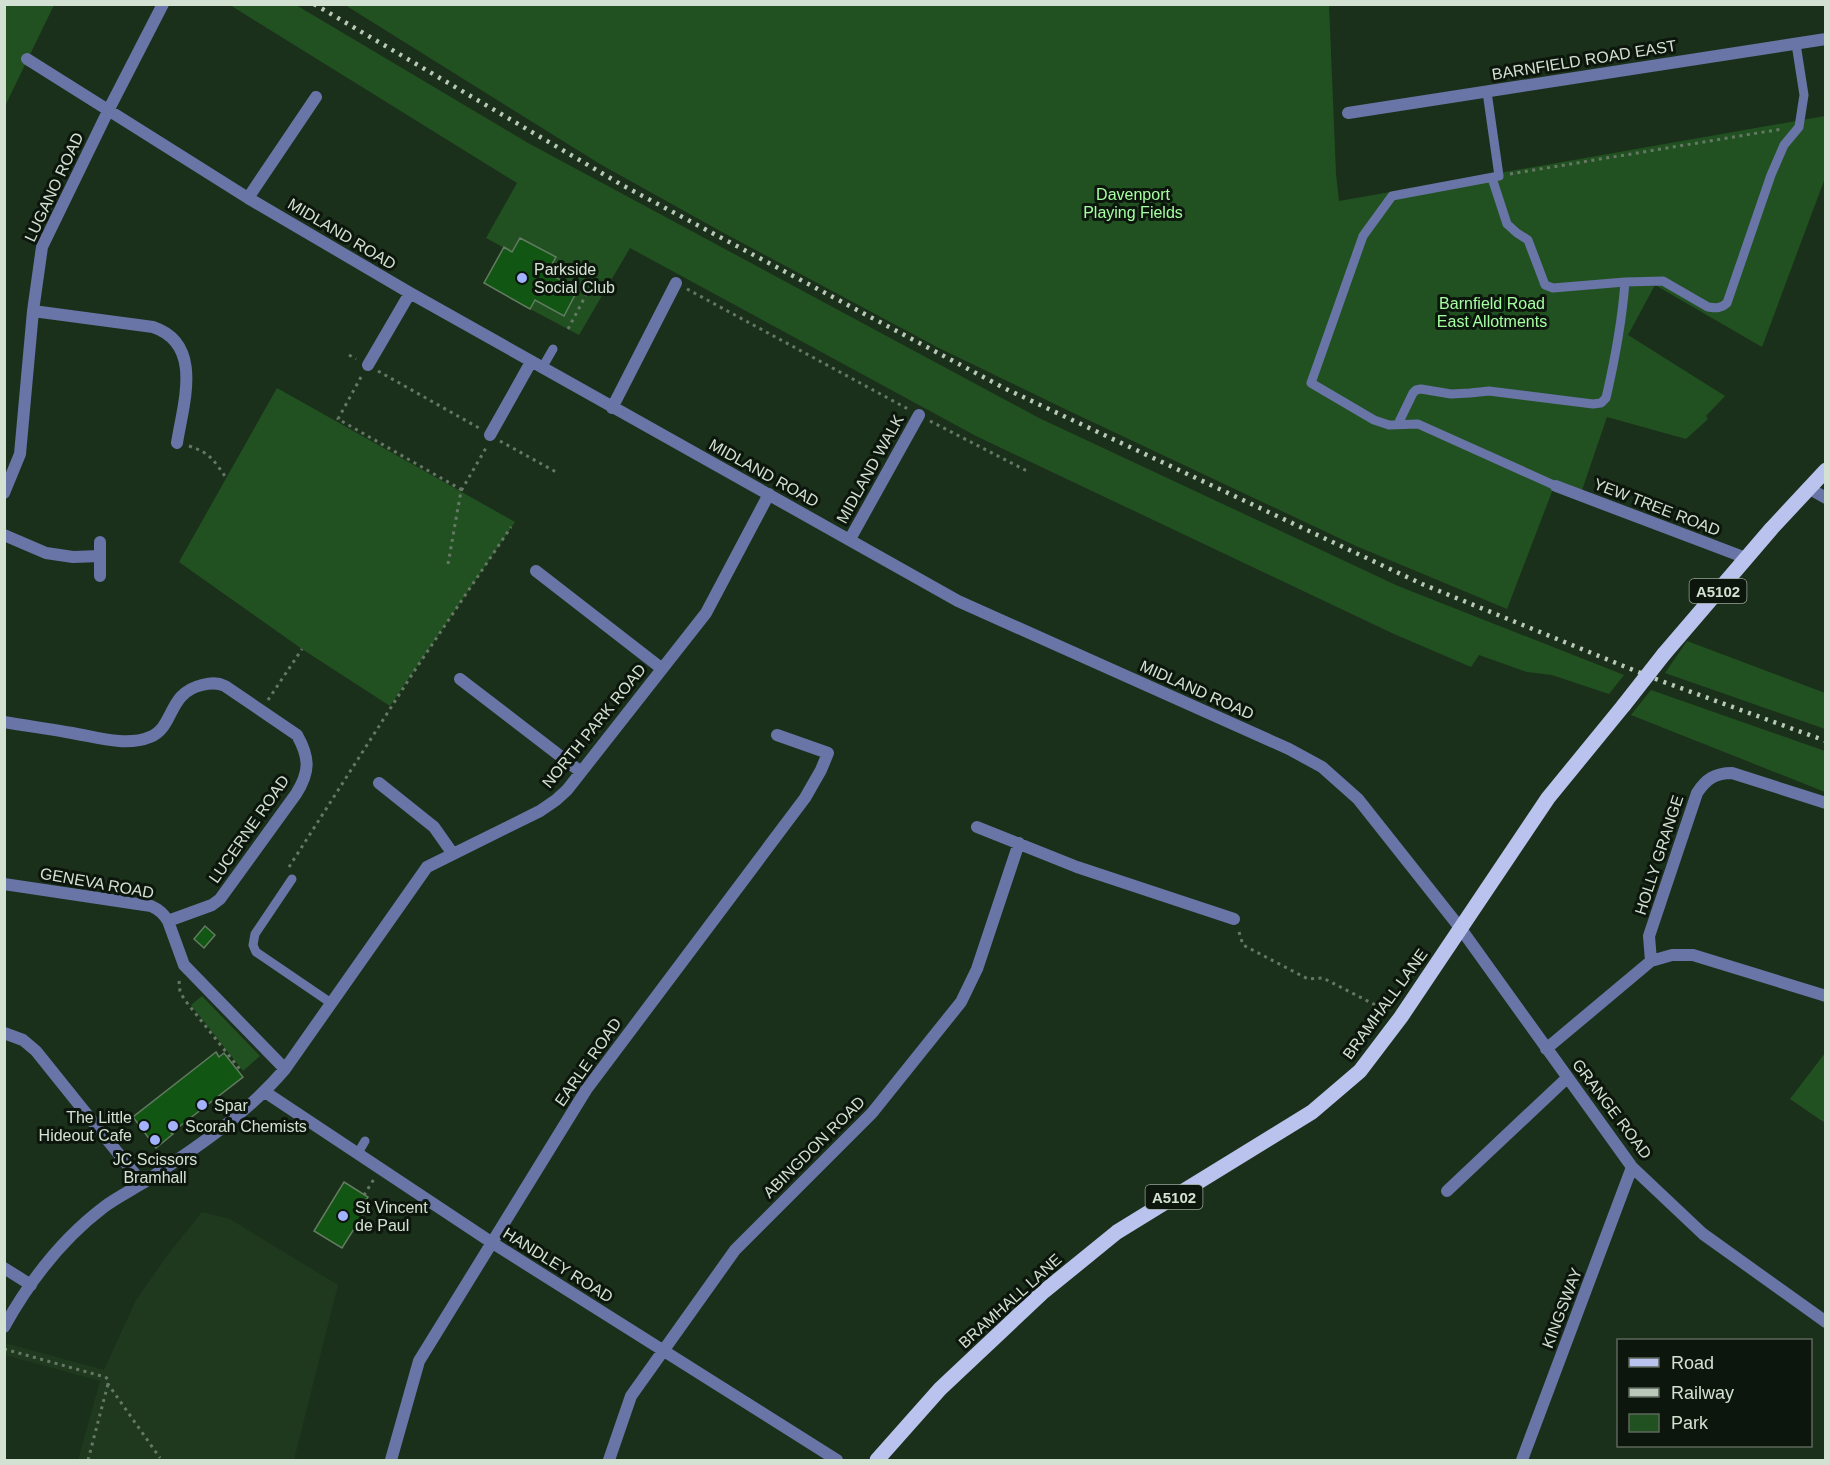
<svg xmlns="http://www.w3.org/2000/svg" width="1830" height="1465" font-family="Helvetica,sans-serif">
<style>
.built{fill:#1e391d}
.green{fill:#225121}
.building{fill:#115613;stroke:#627b61;stroke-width:1.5}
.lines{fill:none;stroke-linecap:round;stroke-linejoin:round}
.path{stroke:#667865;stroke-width:3;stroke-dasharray:3 4.5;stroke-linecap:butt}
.service{stroke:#6974a7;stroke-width:9}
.minor{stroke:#6974a7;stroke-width:12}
.primary{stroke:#b9c3ee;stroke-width:15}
.rail{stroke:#b9c8b8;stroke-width:4.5;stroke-dasharray:3 6;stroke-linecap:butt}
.primary-bridge{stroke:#b9c3ee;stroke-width:15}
.poi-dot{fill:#a3b2fd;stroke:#0c160c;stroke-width:2}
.labels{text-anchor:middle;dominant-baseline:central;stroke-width:6;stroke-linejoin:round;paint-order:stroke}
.shield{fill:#0c160c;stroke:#97a497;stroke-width:1.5}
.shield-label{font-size:15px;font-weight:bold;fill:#d3e1d2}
.street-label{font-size:16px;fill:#d3e1d2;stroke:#0c160c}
.park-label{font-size:16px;fill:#a6fea2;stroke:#0c160c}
.poi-label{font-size:16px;fill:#d3e1d2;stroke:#0c160c;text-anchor:start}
</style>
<rect width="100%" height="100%" fill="#1b301a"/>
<path class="built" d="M 202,1212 L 230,1219 L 338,1285 L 294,1460 L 78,1460 L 100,1381 L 5,1355 L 5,1343 L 104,1370 L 136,1300 L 169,1253 Z"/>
<path class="green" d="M 5,5 L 54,5 L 5,106 Z
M 230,5 L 296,5 L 528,143 L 1039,418 L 1398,586 L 1624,675 L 1609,694 L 1552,675 L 1527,672 L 1479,655 L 1471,667 L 1394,634 L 976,436 L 630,248 L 579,335 L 530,309 L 535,300 L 564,316 L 578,290 L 547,273 L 556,257 L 520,238 L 512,252 L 486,238 L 517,183 Z
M 345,5 L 1329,5 L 1336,174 L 1339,201 L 1825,116 L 1825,178 L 1762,347 L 1655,285 L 1628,335 L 1725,396 L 1706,416 L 1708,419 L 1686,439 L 1607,417 L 1581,493 L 1553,489 L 1507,609 L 1356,546 L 1065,409 L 937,347 L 722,232 L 600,164 Z
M 277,388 L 515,522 L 390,706 L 302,649 L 179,562 Z
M 1687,641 L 1825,693 L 1825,729 L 1665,673 Z
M 1651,690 L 1825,751 L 1825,792 L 1631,715 Z
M 202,996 L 260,1056 L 243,1071 L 191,1005 Z
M 1825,1053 L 1825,1123 L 1790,1099 Z"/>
<path class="building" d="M 520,238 L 556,257 L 547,273 L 578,289 L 564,316 L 535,300 L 530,309 L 484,283 L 504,247 L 512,252 Z
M 205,926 L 215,935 L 204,948 L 194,939 Z
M 216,1052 L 219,1057 L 224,1053 L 243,1077 L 171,1133 L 173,1134 L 156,1148 L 133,1117 Z
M 344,1182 L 368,1197 L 360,1210 L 364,1213 L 342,1248 L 314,1231 Z"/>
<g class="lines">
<path class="path" d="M 1510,174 L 1782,129
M 687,289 L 908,409
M 568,329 L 587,293
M 349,355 L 356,359
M 378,371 L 479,428
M 361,377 L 338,419 L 462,490
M 930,421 L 1027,471
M 500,441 L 556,472
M 189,446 C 211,453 214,461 227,479
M 448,564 L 461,491 L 486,448
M 268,700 L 302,649
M 289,867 L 413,673 L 511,527
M 1239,932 L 1243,945 L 1308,979 L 1323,978 L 1387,1011
M 179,981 L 180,991 L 184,999 L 242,1072
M 356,1208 L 374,1179
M 4,1349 L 105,1377 L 108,1379 L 108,1384 L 160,1458
M 88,1460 L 108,1384"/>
<path class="service" d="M 1487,92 L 1499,176 L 1392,196 L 1363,236 L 1311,383 L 1374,420 L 1389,425 L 1418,424 L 1556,486
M 1625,282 L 1663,281 L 1708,307 C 1716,308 1720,309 1727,303 L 1771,175 L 1784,145 L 1799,127 L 1804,95 L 1796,44
M 542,368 L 553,349
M 1398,424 L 1413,393 L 1416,390 L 1421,389 L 1451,394 L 1470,393 L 1489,391 L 1593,404 L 1601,403 L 1606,398 C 1615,359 1622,322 1625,282 L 1553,288 L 1545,285 L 1528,240 L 1517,233 L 1507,224 L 1492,178
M 292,879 L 255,934 L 253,945 L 256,952 L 331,1003
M 358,1153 L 365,1141"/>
<path class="minor" d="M 27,59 L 248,198 L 410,293 L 958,601 L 1289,749 L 1322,767 L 1358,799 L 1461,929 L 1632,1167 L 1703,1234 L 1826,1322
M 1348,113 L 1826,39
M 248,198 L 316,97
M 33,311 L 153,327 C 204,344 183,404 177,443
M 368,365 L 410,293
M 612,408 L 676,283
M 490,435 L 531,362
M 1556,486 L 1746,558
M 1810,489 L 1826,498
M 4,493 L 20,454 L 33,311 L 42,247 L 109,109 L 163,4
M 4,535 L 46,553 L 73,557 L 100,556
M 850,539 L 919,415
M 536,571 L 661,668
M 100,576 L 100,542
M 460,679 L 581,772
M 4,722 C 27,726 50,729 72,733 C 96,737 126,747 150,737 C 175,727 167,693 202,685 C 210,683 217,682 225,686 L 297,735 C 310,758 310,772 296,794 L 220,899 L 212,905 L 168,921
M 379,783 L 434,827 L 453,854
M 977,827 L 1077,867 L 1234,919
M 4,884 L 151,906 C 158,909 164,914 168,921 L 184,965 L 285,1069
M 1651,961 L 1649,936 L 1697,793 C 1706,779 1715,773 1732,773 L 1826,803
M 4,1033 L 23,1040 L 36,1051 L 142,1183
M 1546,1049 L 1651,961 L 1672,955 L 1693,955 L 1826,996
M 265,1092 L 491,1242 L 837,1460
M 1447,1191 L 1567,1078
M 4,1268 L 31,1285
M 4,1327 C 29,1282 63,1238 104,1207 C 116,1198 130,1191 143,1183 C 193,1150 246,1115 285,1069 L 427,867 L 540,811 L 556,800 L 567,790 L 706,613 L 769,494
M 391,1460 L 419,1361 L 586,1090 L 805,798 L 821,770 L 828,753 L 777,735
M 609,1460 L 631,1396 L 735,1250 L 872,1113 L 961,1002 L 977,969 L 1019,843
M 1522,1460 L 1632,1167"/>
<path class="primary" d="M 1664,654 L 1772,528 L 1826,470
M 877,1460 L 940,1389 L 1042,1293 L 1117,1232 L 1312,1112 L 1360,1071 L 1401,1017 L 1548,798 L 1624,705"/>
<path class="rail" d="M 314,4 L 622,185 L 1004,388 L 1422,584 L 1653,678 L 1826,741"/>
<path class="primary-bridge" d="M 1624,705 L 1664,654"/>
</g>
<g class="poi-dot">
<circle cx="522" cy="278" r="6"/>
<circle cx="202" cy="1105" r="6"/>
<circle cx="144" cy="1126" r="6"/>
<circle cx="173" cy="1126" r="6"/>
<circle cx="155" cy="1140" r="6"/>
<circle cx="343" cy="1216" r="6"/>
</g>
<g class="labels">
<g class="shield">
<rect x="1689.5" y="579" width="57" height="24" rx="4.5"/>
<rect x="1145.5" y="1185" width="57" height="24" rx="4.5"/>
</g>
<g class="shield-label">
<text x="1718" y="591">A5102</text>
<text x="1174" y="1197">A5102</text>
</g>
<g class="street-label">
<text transform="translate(1584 60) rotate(-9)">BARNFIELD ROAD EAST</text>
<text transform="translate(54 187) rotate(-65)">LUGANO ROAD</text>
<text transform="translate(342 234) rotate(31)">MIDLAND ROAD</text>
<text transform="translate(870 469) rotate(-61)">MIDLAND WALK</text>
<text transform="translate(764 473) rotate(29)">MIDLAND ROAD</text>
<text transform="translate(1657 507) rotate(21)">YEW TREE ROAD</text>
<text transform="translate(1197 690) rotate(24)">MIDLAND ROAD</text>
<text transform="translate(594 726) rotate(-51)">NORTH PARK ROAD</text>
<text transform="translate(249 829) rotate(-55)">LUCERNE ROAD</text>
<text transform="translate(1659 855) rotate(-72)">HOLLY GRANGE</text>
<text transform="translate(97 883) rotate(10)">GENEVA ROAD</text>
<text transform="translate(1385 1004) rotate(-54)">BRAMHALL LANE</text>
<text transform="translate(588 1062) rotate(-55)">EARLE ROAD</text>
<text transform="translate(1612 1109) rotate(53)">GRANGE ROAD</text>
<text transform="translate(814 1147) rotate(-45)">ABINGDON ROAD</text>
<text transform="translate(558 1265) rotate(32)">HANDLEY ROAD</text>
<text transform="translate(1010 1301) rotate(-42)">BRAMHALL LANE</text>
<text transform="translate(1562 1308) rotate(-69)">KINGSWAY</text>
</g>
<g class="park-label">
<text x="1133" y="194">Davenport<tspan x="1133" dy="18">Playing Fields</tspan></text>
<text x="1492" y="303">Barnfield Road<tspan x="1492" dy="18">East Allotments</tspan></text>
</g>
<g class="poi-label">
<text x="534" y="269">Parkside<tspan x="534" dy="18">Social Club</tspan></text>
<text x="214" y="1105">Spar</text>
<text x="132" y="1117" text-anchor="end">The Little<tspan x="132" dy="18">Hideout Cafe</tspan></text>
<text x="185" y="1126">Scorah Chemists</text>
<text x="155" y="1159" text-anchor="middle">JC Scissors<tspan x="155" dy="18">Bramhall</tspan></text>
<text x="355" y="1207">St Vincent<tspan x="355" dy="18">de Paul</tspan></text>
</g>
</g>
<rect width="1830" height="1465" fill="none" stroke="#d3e1d2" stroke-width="12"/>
<rect x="1617" y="1339" width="195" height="108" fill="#0c160c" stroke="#5c675b" stroke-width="1.5"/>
<rect x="1629" y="1358" width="30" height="9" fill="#b9c3ee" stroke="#5c675b" stroke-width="1.5"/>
<text x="1671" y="1369" font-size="18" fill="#d3e1d2">Road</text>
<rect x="1629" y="1388" width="30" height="9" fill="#b9c8b8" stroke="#5c675b" stroke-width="1.5"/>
<text x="1671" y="1399" font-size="18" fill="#d3e1d2">Railway</text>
<rect x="1629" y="1414" width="30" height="18" fill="#225121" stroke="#5c675b" stroke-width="1.5"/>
<text x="1671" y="1429" font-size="18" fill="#d3e1d2">Park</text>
</svg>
